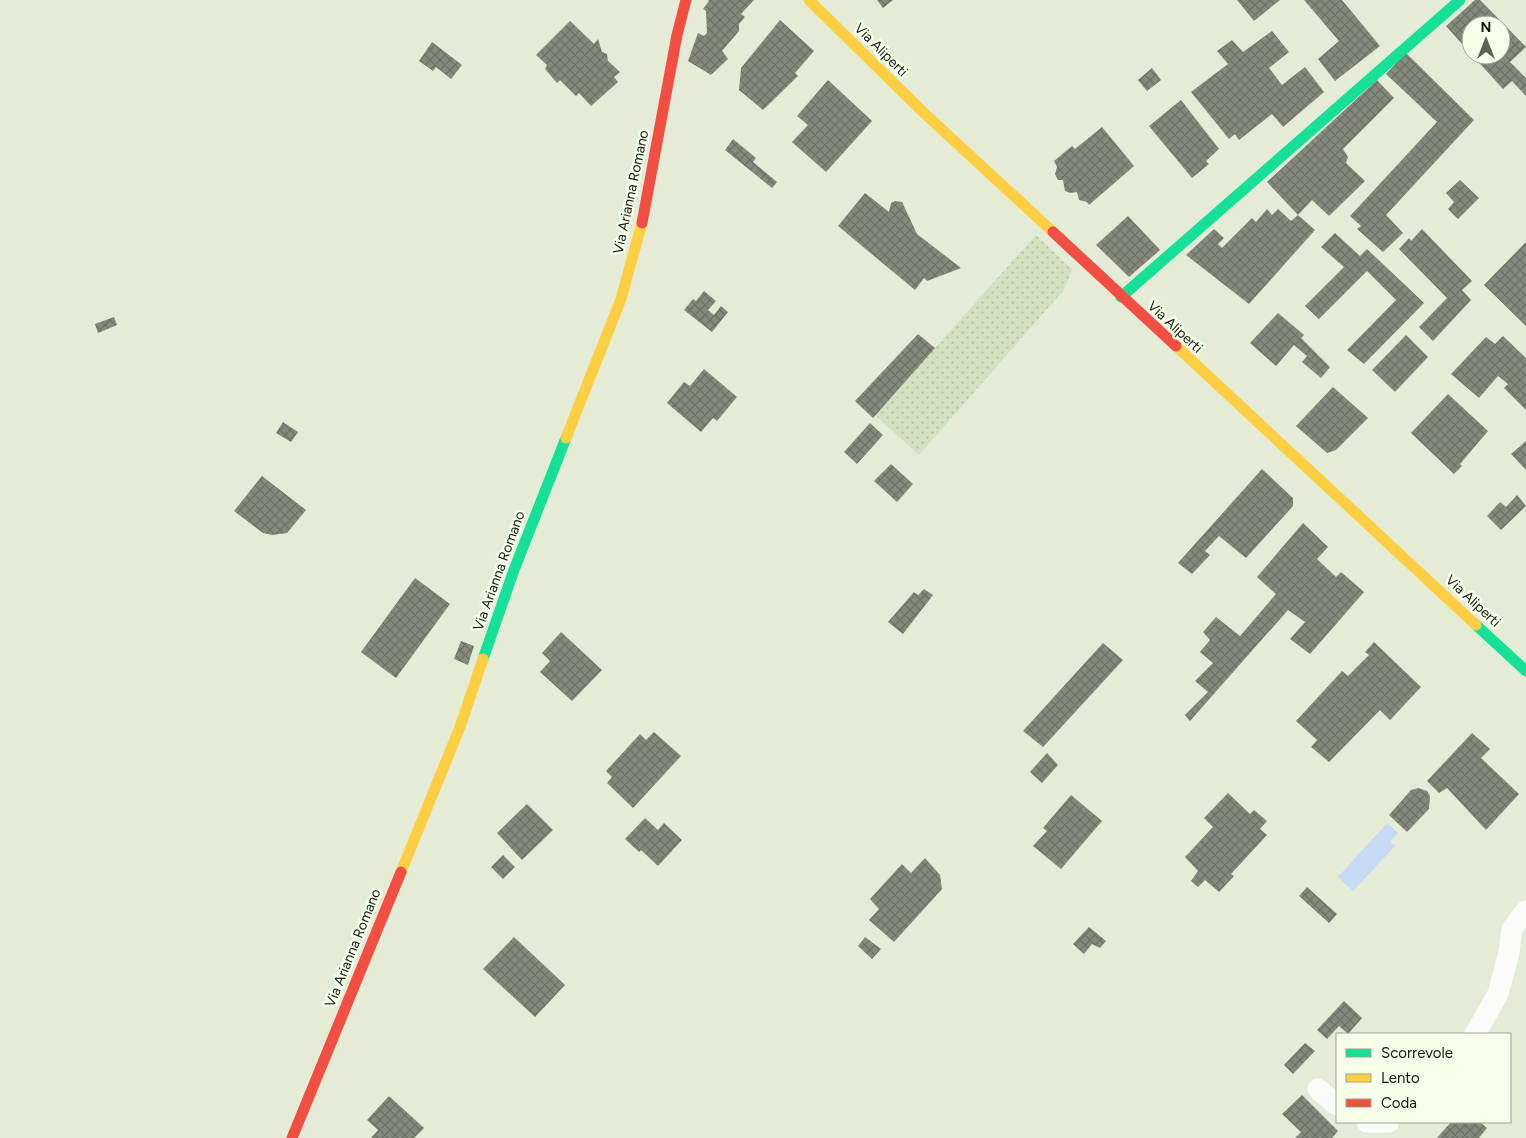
<svg xmlns="http://www.w3.org/2000/svg" width="1526" height="1138" font-family="Figtree,sans-serif">
<style>
.grass{fill:url(#grass-dots)}
.water{fill:#c7daf3}
.building{fill:url(#building-cross-hatch)}
.lines{fill:none;stroke-linecap:round;stroke-linejoin:round}
.street{stroke:#fbfcf9;stroke-width:21}
.fast{stroke:#16e098;stroke-width:11}
.slow{stroke:#ffcf43;stroke-width:11}
.jam{stroke:#f24e42;stroke-width:11}
.labels{text-anchor:middle;dominant-baseline:central;stroke-width:5;stroke-linejoin:round;paint-order:stroke}
.street-label{font-size:14px;fill:#14180c;stroke:#f6ffe9}
</style>
<defs>
<pattern id="grass-dots" width="8" height="8" patternUnits="userSpaceOnUse" patternTransform="scale(1.25)"><rect width="8" height="8" fill="#d4e0c0"/><path d="M2 2h.1M6 6h.1" fill="none" stroke="#b5bfa4" stroke-width="1.8" stroke-linecap="round"/></pattern>
<pattern id="building-cross-hatch" width="8" height="8" patternUnits="userSpaceOnUse" patternTransform="scale(1.25)"><rect width="8" height="8" fill="#858b7c"/><path d="M0 0l8 8M0 8l8-8" fill="none" stroke="#6c7164"/></pattern>
</defs>
<rect width="100%" height="100%" fill="#e4ecd8"/>
<path class="grass" d="M 1036,235 L 1072,269 L 1064,290 L 919,455 L 875,415 Z"/>
<path class="water" d="M 1387,823 L 1398,833 L 1390,842 L 1395,846 L 1353,891 L 1338,877 Z"/>
<path class="building" d="M 708,0 L 754,0 L 741,14 L 745,17 L 739,24 L 739,31 L 722,51 L 728,59 L 711,75 L 688,61 L 698,33 L 704,36 L 707,33 L 706,11 L 703,9 L 709,1 Z
M 877,0 L 893,0 L 883,8 Z
M 1237,0 L 1280,0 L 1254,21 Z
M 1304,0 L 1342,0 L 1380,46 L 1335,81 L 1318,59 L 1339,41 Z
M 1475,0 L 1480,0 L 1526,47 L 1510,62 L 1526,78 L 1526,96 L 1512,81 L 1503,89 L 1472,55 L 1501,55 L 1501,25 L 1471,25 L 1471,54 L 1446,26 Z
M 780,20 L 814,51 L 795,73 L 798,76 L 763,110 L 739,90 L 741,68 Z
M 570,21 L 594,44 L 598,39 L 602,52 L 607,54 L 608,61 L 620,72 L 614,77 L 618,82 L 591,106 L 579,93 L 576,96 L 560,80 L 557,83 L 545,69 L 547,65 L 536,55 Z
M 1272,31 L 1289,52 L 1269,68 L 1282,85 L 1305,67 L 1324,92 L 1283,127 L 1272,114 L 1239,140 L 1235,134 L 1229,139 L 1191,92 L 1228,64 L 1217,51 L 1232,40 L 1243,52 Z
M 432,42 L 462,65 L 451,79 L 436,67 L 433,71 L 419,61 Z
M 1406,53 L 1474,120 L 1386,215 L 1403,233 L 1383,252 L 1357,229 L 1361,226 L 1350,216 L 1437,122 L 1386,74 Z
M 1152,68 L 1161,80 L 1147,91 L 1138,80 Z
M 828,80 L 872,121 L 826,172 L 792,142 L 808,125 L 797,116 Z
M 1377,80 L 1394,98 L 1343,149 L 1348,157 L 1346,163 L 1365,181 L 1329,216 L 1312,200 L 1298,215 L 1267,182 Z
M 1181,100 L 1219,149 L 1206,161 L 1209,164 L 1192,178 L 1149,126 Z
M 1102,127 L 1134,166 L 1089,205 L 1087,202 L 1079,200 L 1077,192 L 1070,193 L 1065,191 L 1063,180 L 1058,180 L 1055,174 L 1057,167 L 1054,161 L 1072,146 L 1075,149 Z
M 733,139 L 756,158 L 753,162 L 777,182 L 772,188 L 725,150 Z
M 1460,180 L 1479,198 L 1458,219 L 1448,209 L 1454,202 L 1446,193 Z
M 865,193 L 889,212 L 891,203 L 895,201 L 902,202 L 917,234 L 961,268 L 927,281 L 924,278 L 915,290 L 838,226 Z
M 1267,209 L 1272,215 L 1278,209 L 1291,221 L 1298,215 L 1315,230 L 1249,304 L 1186,255 L 1214,229 L 1224,238 L 1218,244 L 1222,248 L 1252,218 L 1256,222 Z
M 1128,216 L 1160,250 L 1129,277 L 1096,245 Z
M 1422,229 L 1472,281 L 1462,290 L 1471,300 L 1433,341 L 1419,327 L 1447,298 L 1399,249 L 1409,238 L 1411,241 Z
M 1335,233 L 1360,256 L 1367,249 L 1424,303 L 1364,364 L 1347,350 L 1396,300 L 1367,271 L 1319,319 L 1305,306 L 1344,267 L 1321,247 Z
M 1526,242 L 1526,326 L 1484,285 Z
M 704,291 L 716,301 L 708,310 L 714,315 L 721,306 L 728,312 L 712,332 L 684,310 L 693,299 L 696,301 Z
M 1278,313 L 1304,335 L 1301,338 L 1330,367 L 1321,378 L 1302,362 L 1307,356 L 1294,345 L 1276,366 L 1250,343 Z
M 114,317 L 117,325 L 98,333 L 95,324 Z
M 918,334 L 935,348 L 873,418 L 855,401 Z
M 1406,335 L 1428,357 L 1395,392 L 1372,370 Z
M 1503,336 L 1526,358 L 1526,410 L 1504,388 L 1508,384 L 1498,376 L 1479,398 L 1451,374 L 1486,337 L 1495,344 Z
M 704,369 L 737,397 L 717,421 L 713,418 L 701,432 L 667,403 L 684,382 L 690,386 Z
M 1333,387 L 1368,418 L 1336,450 L 1327,453 L 1296,426 Z
M 1448,394 L 1488,431 L 1460,464 L 1462,466 L 1454,474 L 1411,433 Z
M 283,422 L 298,432 L 291,442 L 276,433 Z
M 870,423 L 883,435 L 857,464 L 844,452 Z
M 1526,441 L 1526,470 L 1511,454 Z
M 891,464 L 913,484 L 897,502 L 874,481 Z
M 1262,469 L 1293,498 L 1293,506 L 1246,558 L 1219,536 L 1205,551 L 1210,555 L 1192,574 L 1178,563 Z
M 262,476 L 306,510 L 287,533 L 272,535 L 263,533 L 234,511 Z
M 1517,495 L 1526,506 L 1501,530 L 1487,516 L 1500,502 L 1506,507 Z
M 1303,523 L 1328,547 L 1317,559 L 1336,577 L 1341,572 L 1364,592 L 1310,654 L 1290,639 L 1305,622 L 1288,610 L 1190,721 L 1185,715 L 1208,692 L 1195,681 L 1213,663 L 1200,652 L 1210,640 L 1203,632 L 1216,617 L 1240,636 L 1276,594 L 1257,577 Z
M 415,578 L 450,604 L 396,678 L 361,652 Z
M 924,589 L 933,595 L 903,634 L 888,622 L 914,592 L 918,595 Z
M 561,632 L 602,670 L 572,701 L 540,672 L 550,661 L 542,653 Z
M 461,641 L 474,646 L 468,665 L 454,659 Z
M 1374,642 L 1421,687 L 1390,720 L 1380,710 L 1329,762 L 1311,747 L 1317,740 L 1296,721 L 1342,671 L 1348,676 L 1369,655 L 1365,652 Z
M 1103,643 L 1123,660 L 1043,747 L 1023,731 Z
M 654,732 L 681,756 L 633,808 L 607,783 L 612,777 L 606,771 L 640,734 L 646,740 Z
M 1472,733 L 1490,749 L 1481,758 L 1519,794 L 1486,830 L 1447,788 L 1439,793 L 1427,781 Z
M 1047,753 L 1058,765 L 1042,783 L 1030,772 Z
M 1418,788 L 1427,791 L 1430,796 L 1429,809 L 1407,832 L 1389,815 L 1411,790 Z
M 1228,793 L 1250,814 L 1254,810 L 1267,821 L 1260,829 L 1267,835 L 1231,874 L 1234,876 L 1219,892 L 1205,880 L 1198,887 L 1191,881 L 1198,871 L 1185,857 L 1213,827 L 1204,818 Z
M 1071,795 L 1102,821 L 1061,869 L 1033,846 L 1047,831 L 1043,828 Z
M 527,804 L 553,830 L 522,860 L 497,833 Z
M 645,818 L 658,830 L 664,823 L 682,840 L 658,866 L 641,850 L 639,852 L 625,839 Z
M 503,855 L 515,867 L 503,879 L 491,867 Z
M 925,858 L 940,875 L 942,889 L 894,942 L 869,920 L 879,909 L 870,899 L 902,864 L 911,873 Z
M 1307,887 L 1337,914 L 1329,923 L 1299,896 Z
M 1089,927 L 1106,941 L 1100,948 L 1092,944 L 1084,954 L 1073,944 Z
M 514,937 L 565,985 L 535,1017 L 483,969 Z
M 865,937 L 881,949 L 872,959 L 858,946 Z
M 1344,1001 L 1362,1018 L 1348,1034 L 1339,1026 L 1327,1039 L 1317,1030 Z
M 1305,1043 L 1315,1051 L 1293,1074 L 1284,1065 Z
M 1302,1095 L 1338,1131 L 1332,1138 L 1295,1138 L 1301,1132 L 1282,1114 Z
M 389,1096 L 424,1128 L 414,1138 L 371,1138 L 378,1130 L 367,1120 Z
M 1451,1122 L 1480,1122 L 1487,1128 L 1479,1138 L 1437,1138 Z"/>
<g class="lines">
<path class="street" d="M 1475,1034 L 1498,994 L 1509,952 L 1512,929 L 1526,911
M 1318,1089 L 1337,1105
M 1367,1122 L 1389,1122"/>
<path class="fast" d="M 1121,297 L 1460,0
M 1476,625 L 1526,671
M 483,659 L 514,570 L 566,438"/>
<path class="slow" d="M 809,0 L 923,112 L 1053,232
M 1176,346 L 1476,625
M 566,438 L 621,299 L 642,223
M 401,872 L 460,727 L 483,659"/>
<path class="jam" d="M 642,223 L 677,35 L 686,0
M 1053,232 L 1176,346
M 292,1138 L 401,872"/>
</g>
<g class="labels">
<g class="street-label">
<text transform="translate(881 50) rotate(45)">Via Aliperti</text>
<text transform="translate(631 192) rotate(-78)">Via Arianna Romano</text>
<text transform="translate(1175 327) rotate(43)">Via Aliperti</text>
<text transform="translate(499 571) rotate(-70)">Via Arianna Romano</text>
<text transform="translate(1473 601) rotate(43)">Via Aliperti</text>
<text transform="translate(353 948) rotate(-68)">Via Arianna Romano</text>
</g>
</g>
<rect x="1336" y="1033" width="175" height="90" fill="#f6ffe9" stroke="#9ca391"/>
<rect x="1346" y="1049" width="25" height="8" fill="#16e098" stroke="#9ca391"/>
<text x="1381" y="1058" font-size="15" fill="#14180c">Scorrevole</text>
<rect x="1346" y="1074" width="25" height="8" fill="#ffcf43" stroke="#9ca391"/>
<text x="1381" y="1083" font-size="15" fill="#14180c">Lento</text>
<rect x="1346" y="1099" width="25" height="8" fill="#f24e42" stroke="#9ca391"/>
<text x="1381" y="1108" font-size="15" fill="#14180c">Coda</text>
<g transform="translate(1486 40)"><circle r="24" fill="#f6ffe9" stroke="#9ca391"/>
<path d="M0-4L9 19L0 12L-9 19Z" fill="#5d6253"/>
<text y="-8" font-size="14" font-weight="bold" text-anchor="middle" fill="#14180c">N</text>
</g>
</svg>
